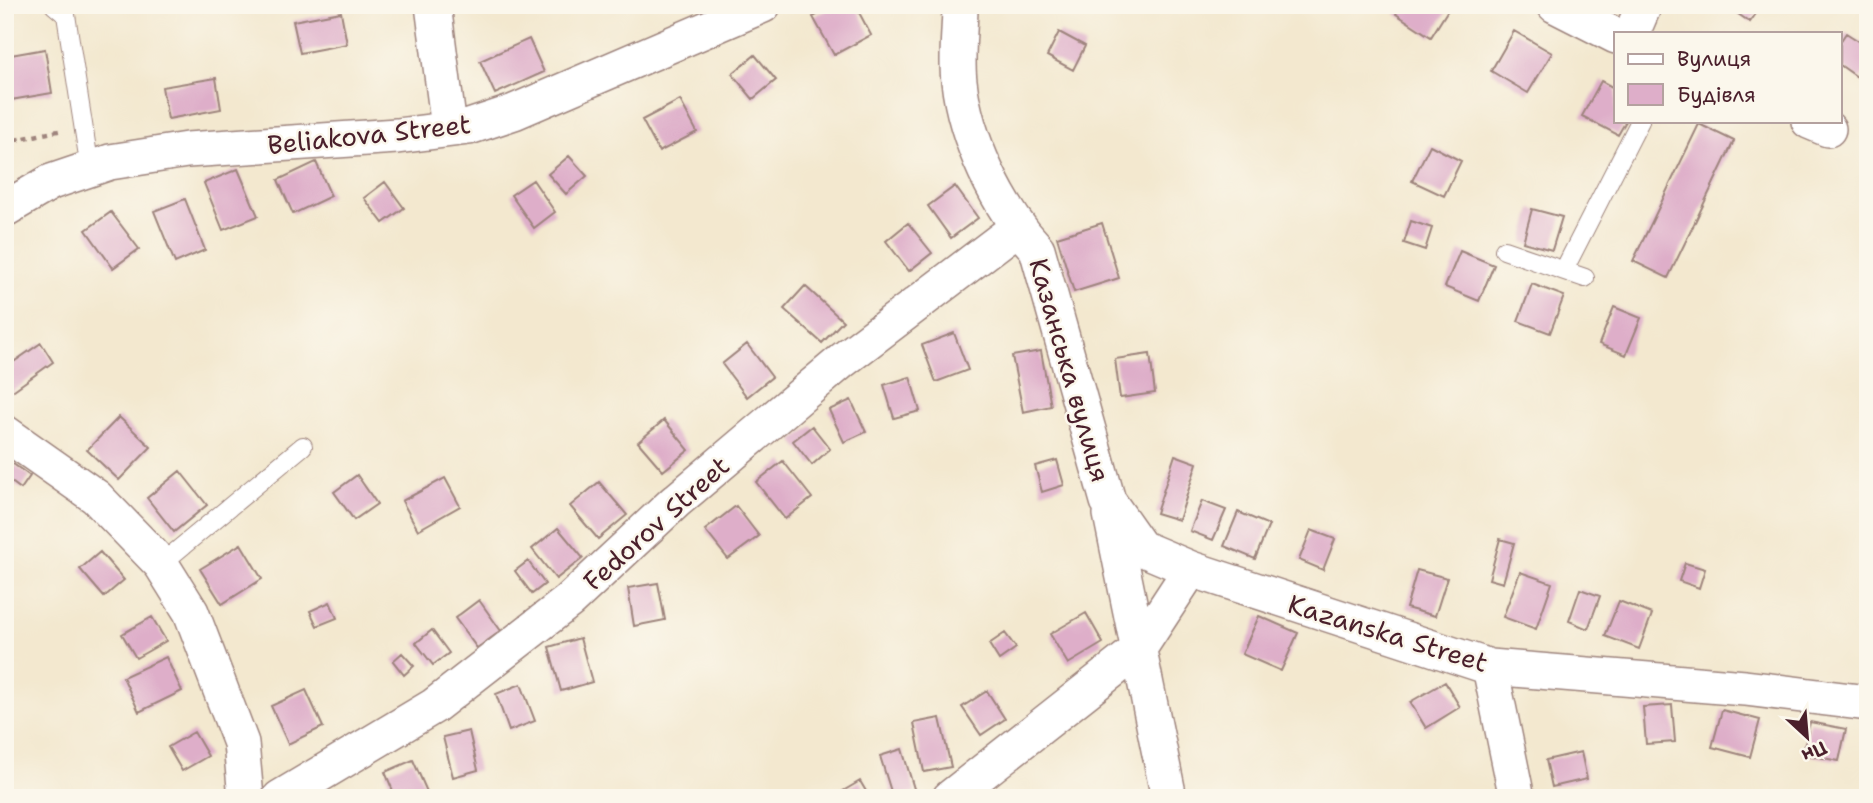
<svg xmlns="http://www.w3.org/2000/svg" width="1873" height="803" font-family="'Shantell Sans',sans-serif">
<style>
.building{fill:#deaec9}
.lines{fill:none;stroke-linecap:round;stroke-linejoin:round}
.service-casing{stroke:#9e847d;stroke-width:20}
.minor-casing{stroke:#9e847d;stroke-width:38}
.path{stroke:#9e847d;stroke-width:4.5;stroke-dasharray:5 5;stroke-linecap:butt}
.service{stroke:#fff;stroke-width:18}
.minor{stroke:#fff;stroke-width:35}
.labels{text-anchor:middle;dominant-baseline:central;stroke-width:5;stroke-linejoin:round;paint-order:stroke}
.street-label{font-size:26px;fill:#4a1f2b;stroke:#fbf7ec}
</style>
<rect width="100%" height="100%" fill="#fbf7ec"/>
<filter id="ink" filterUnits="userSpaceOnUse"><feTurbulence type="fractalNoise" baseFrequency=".0143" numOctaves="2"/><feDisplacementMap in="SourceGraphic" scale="14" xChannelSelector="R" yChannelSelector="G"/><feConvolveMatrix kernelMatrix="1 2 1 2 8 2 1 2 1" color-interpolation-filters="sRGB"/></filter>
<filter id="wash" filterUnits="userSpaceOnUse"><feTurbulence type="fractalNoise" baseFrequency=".00686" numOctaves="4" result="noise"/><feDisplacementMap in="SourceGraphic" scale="28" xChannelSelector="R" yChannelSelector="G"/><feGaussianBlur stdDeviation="1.57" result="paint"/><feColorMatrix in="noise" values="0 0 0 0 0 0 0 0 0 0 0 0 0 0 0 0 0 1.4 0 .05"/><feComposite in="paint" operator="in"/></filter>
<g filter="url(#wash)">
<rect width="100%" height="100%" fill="#f3e8cf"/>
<g id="blocks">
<path class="building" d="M 835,5 L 855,5 L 871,35 L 834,55 L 813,17 Z
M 1401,5 L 1451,5 L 1431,37 L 1396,14 Z
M 1725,5 L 1762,5 L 1750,22 Z
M 341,12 L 347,44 L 300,53 L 293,21 Z
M 1514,31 L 1552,53 L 1528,93 L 1491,71 Z
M 1059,32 L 1085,46 L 1073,70 L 1047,56 Z
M 1846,33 L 1868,47 L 1868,67 L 1860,79 L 1840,65 L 1840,42 Z
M 529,39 L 544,72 L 495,94 L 480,61 Z
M 45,49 L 52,93 L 5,101 L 5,56 Z
M 755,55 L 776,80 L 753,99 L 732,74 Z
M 216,78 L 221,109 L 168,119 L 162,87 Z
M 1601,81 L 1616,89 L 1616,121 L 1626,121 L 1618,135 L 1582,116 Z
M 680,100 L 697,132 L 659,152 L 642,120 Z
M 1699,124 L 1734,141 L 1668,278 L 1633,261 Z
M 1430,145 L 1461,161 L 1444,196 L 1412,181 Z
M 569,156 L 587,176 L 566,194 L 548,174 Z
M 316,162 L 331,196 L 293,214 L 278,180 Z
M 238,169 L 258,216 L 223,230 L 204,183 Z
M 533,180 L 555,212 L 534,228 L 511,195 Z
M 385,182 L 404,208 L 383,223 L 364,198 Z
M 955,186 L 978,218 L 951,238 L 928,206 Z
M 185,199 L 205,250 L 175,263 L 154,211 Z
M 1532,209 L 1562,217 L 1552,250 L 1523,242 Z
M 111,212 L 139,249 L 113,268 L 86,230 Z
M 1411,221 L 1432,228 L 1425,250 L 1404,243 Z
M 908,223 L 932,253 L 909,271 L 886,241 Z
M 1102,223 L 1119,278 L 1074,292 L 1057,237 Z
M 1460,251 L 1494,265 L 1479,301 L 1445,287 Z
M 1532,284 L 1564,296 L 1550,333 L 1518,321 Z
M 805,286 L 843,321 L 822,343 L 784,309 Z
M 1614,307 L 1641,318 L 1626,355 L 1599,344 Z
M 954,333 L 968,370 L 936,382 L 922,345 Z
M 41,343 L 53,362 L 7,395 L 5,368 Z
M 747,344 L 772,377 L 747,397 L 722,364 Z
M 1041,351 L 1051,406 L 1023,412 L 1012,356 Z
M 1150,354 L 1155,393 L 1120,398 L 1115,359 Z
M 910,377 L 920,411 L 894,418 L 884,385 Z
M 851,400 L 866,432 L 844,442 L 829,410 Z
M 119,417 L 151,447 L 119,480 L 87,450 Z
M 664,420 L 689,450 L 663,471 L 638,442 Z
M 812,426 L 830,449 L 812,465 L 793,441 Z
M 1175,455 L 1197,463 L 1179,520 L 1156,513 Z
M 1057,460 L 1064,485 L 1042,492 L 1035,466 Z
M 9,461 L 30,476 L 21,489 L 5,477 Z
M 783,461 L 812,498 L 785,519 L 756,482 Z
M 180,471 L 207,505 L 174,532 L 147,498 Z
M 357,475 L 377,504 L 354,520 L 334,492 Z
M 445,478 L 460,506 L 418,530 L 402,501 Z
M 599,482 L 627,515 L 598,539 L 570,506 Z
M 1202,501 L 1226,510 L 1213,540 L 1190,531 Z
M 736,506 L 759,536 L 728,559 L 705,530 Z
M 1238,512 L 1269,525 L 1255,559 L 1224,546 Z
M 558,528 L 583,558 L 556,579 L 532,549 Z
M 1311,530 L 1335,539 L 1323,570 L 1299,560 Z
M 1500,539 L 1514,543 L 1503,583 L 1489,579 Z
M 241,544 L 262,579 L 222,604 L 200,569 Z
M 100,552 L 124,580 L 104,597 L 80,569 Z
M 528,561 L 545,584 L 532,594 L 515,571 Z
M 1685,563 L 1705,569 L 1699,588 L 1679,581 Z
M 1417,570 L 1447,578 L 1435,616 L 1406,608 Z
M 1520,572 L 1552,583 L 1536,629 L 1503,617 Z
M 658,583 L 665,620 L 634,626 L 628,588 Z
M 1580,589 L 1600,596 L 1588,629 L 1569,621 Z
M 479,600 L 501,631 L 477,648 L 455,618 Z
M 1619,601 L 1652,614 L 1639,649 L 1605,636 Z
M 330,602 L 337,618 L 317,626 L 310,611 Z
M 1086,613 L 1103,643 L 1068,664 L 1050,634 Z
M 1259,616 L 1298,633 L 1281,671 L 1242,654 Z
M 152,617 L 166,641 L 136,658 L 122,634 Z
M 432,630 L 449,653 L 433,665 L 416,643 Z
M 1005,633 L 1016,648 L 999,660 L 989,644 Z
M 580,638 L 592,682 L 561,691 L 549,647 Z
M 402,653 L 414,666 L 404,675 L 393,661 Z
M 166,657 L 182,691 L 139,712 L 123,677 Z
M 1445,682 L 1460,707 L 1426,728 L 1410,702 Z
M 521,684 L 535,721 L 509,731 L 496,694 Z
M 306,690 L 323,727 L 288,744 L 271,706 Z
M 987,691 L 1005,719 L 981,735 L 962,707 Z
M 1672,705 L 1675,742 L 1646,744 L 1643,707 Z
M 1722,710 L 1760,720 L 1750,757 L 1712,747 Z
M 940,718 L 951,767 L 924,772 L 914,723 Z
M 1810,722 L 1846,729 L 1839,761 L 1803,754 Z
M 469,731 L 478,770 L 453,777 L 443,737 Z
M 194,732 L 208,756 L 182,771 L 168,747 Z
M 902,749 L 915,792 L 893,798 L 880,756 Z
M 1581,752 L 1587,779 L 1552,787 L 1546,760 Z
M 413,760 L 428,794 L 419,798 L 396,798 L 385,772 Z
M 860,781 L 870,798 L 841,798 L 838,794 Z"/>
</g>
</g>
<g filter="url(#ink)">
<use href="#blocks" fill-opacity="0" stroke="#9e847d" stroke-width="2"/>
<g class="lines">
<g class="service-casing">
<path id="service" d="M 54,5 L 66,15 L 90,169
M 1504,250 L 1585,278
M 1564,270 L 1640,121
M 161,564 L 303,446"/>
</g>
<g class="minor-casing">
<path id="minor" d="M 433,5 L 449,128
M 960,5 C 960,30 956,56 959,81 C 965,137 998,208 1037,249 L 1108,501 L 1141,548 L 1191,569 L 1490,667 L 1745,688 L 1868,703
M 1555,5 L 1616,36
M 1632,33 L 1644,5
M 1809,121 L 1828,129
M 5,209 L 51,182 L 110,162 L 187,150 L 397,136 L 469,127 L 514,112 L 763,5
M 5,433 L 96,497 L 161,564 L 191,612 L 241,743 L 246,798
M 1111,514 L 1169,798
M 1490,667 L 1517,798
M 280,798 L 434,706 L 569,601 L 675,502 L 843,360 L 1017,228
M 950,798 L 1138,650 L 1191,569"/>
</g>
<path class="path" d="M 5,142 L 63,130"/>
<use href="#service" class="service"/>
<use href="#minor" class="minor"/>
</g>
</g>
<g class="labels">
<g class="street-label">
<text transform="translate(369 134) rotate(-6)">Beliakova Street</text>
<text transform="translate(1070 370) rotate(74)">Казанська вулиця</text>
<text transform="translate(656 523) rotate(-42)">Fedorov Street</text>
<text transform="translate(1388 633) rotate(17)">Kazanska Street</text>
</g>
</g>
<rect width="1873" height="803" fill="none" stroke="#fbf7ec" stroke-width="28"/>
<rect x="1614" y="32" width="228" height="91" fill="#fbf7ec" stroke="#b4a19f" stroke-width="2"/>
<rect x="1628" y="54" width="35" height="10" fill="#ffffff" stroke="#b4a19f" stroke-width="2"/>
<text x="1677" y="66" font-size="21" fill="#4a1f2b">Вулиця</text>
<rect x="1628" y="84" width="35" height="21" fill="#deaec9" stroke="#b4a19f" stroke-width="2"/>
<text x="1677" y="102" font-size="21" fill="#4a1f2b">Будівля</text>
<g transform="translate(1807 737) rotate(154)" stroke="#fbf7ec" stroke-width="5" paint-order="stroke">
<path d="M0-5L12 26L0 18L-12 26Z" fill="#4a1f2b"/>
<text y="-10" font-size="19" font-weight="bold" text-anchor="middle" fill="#4a1f2b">Пн</text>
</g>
</svg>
